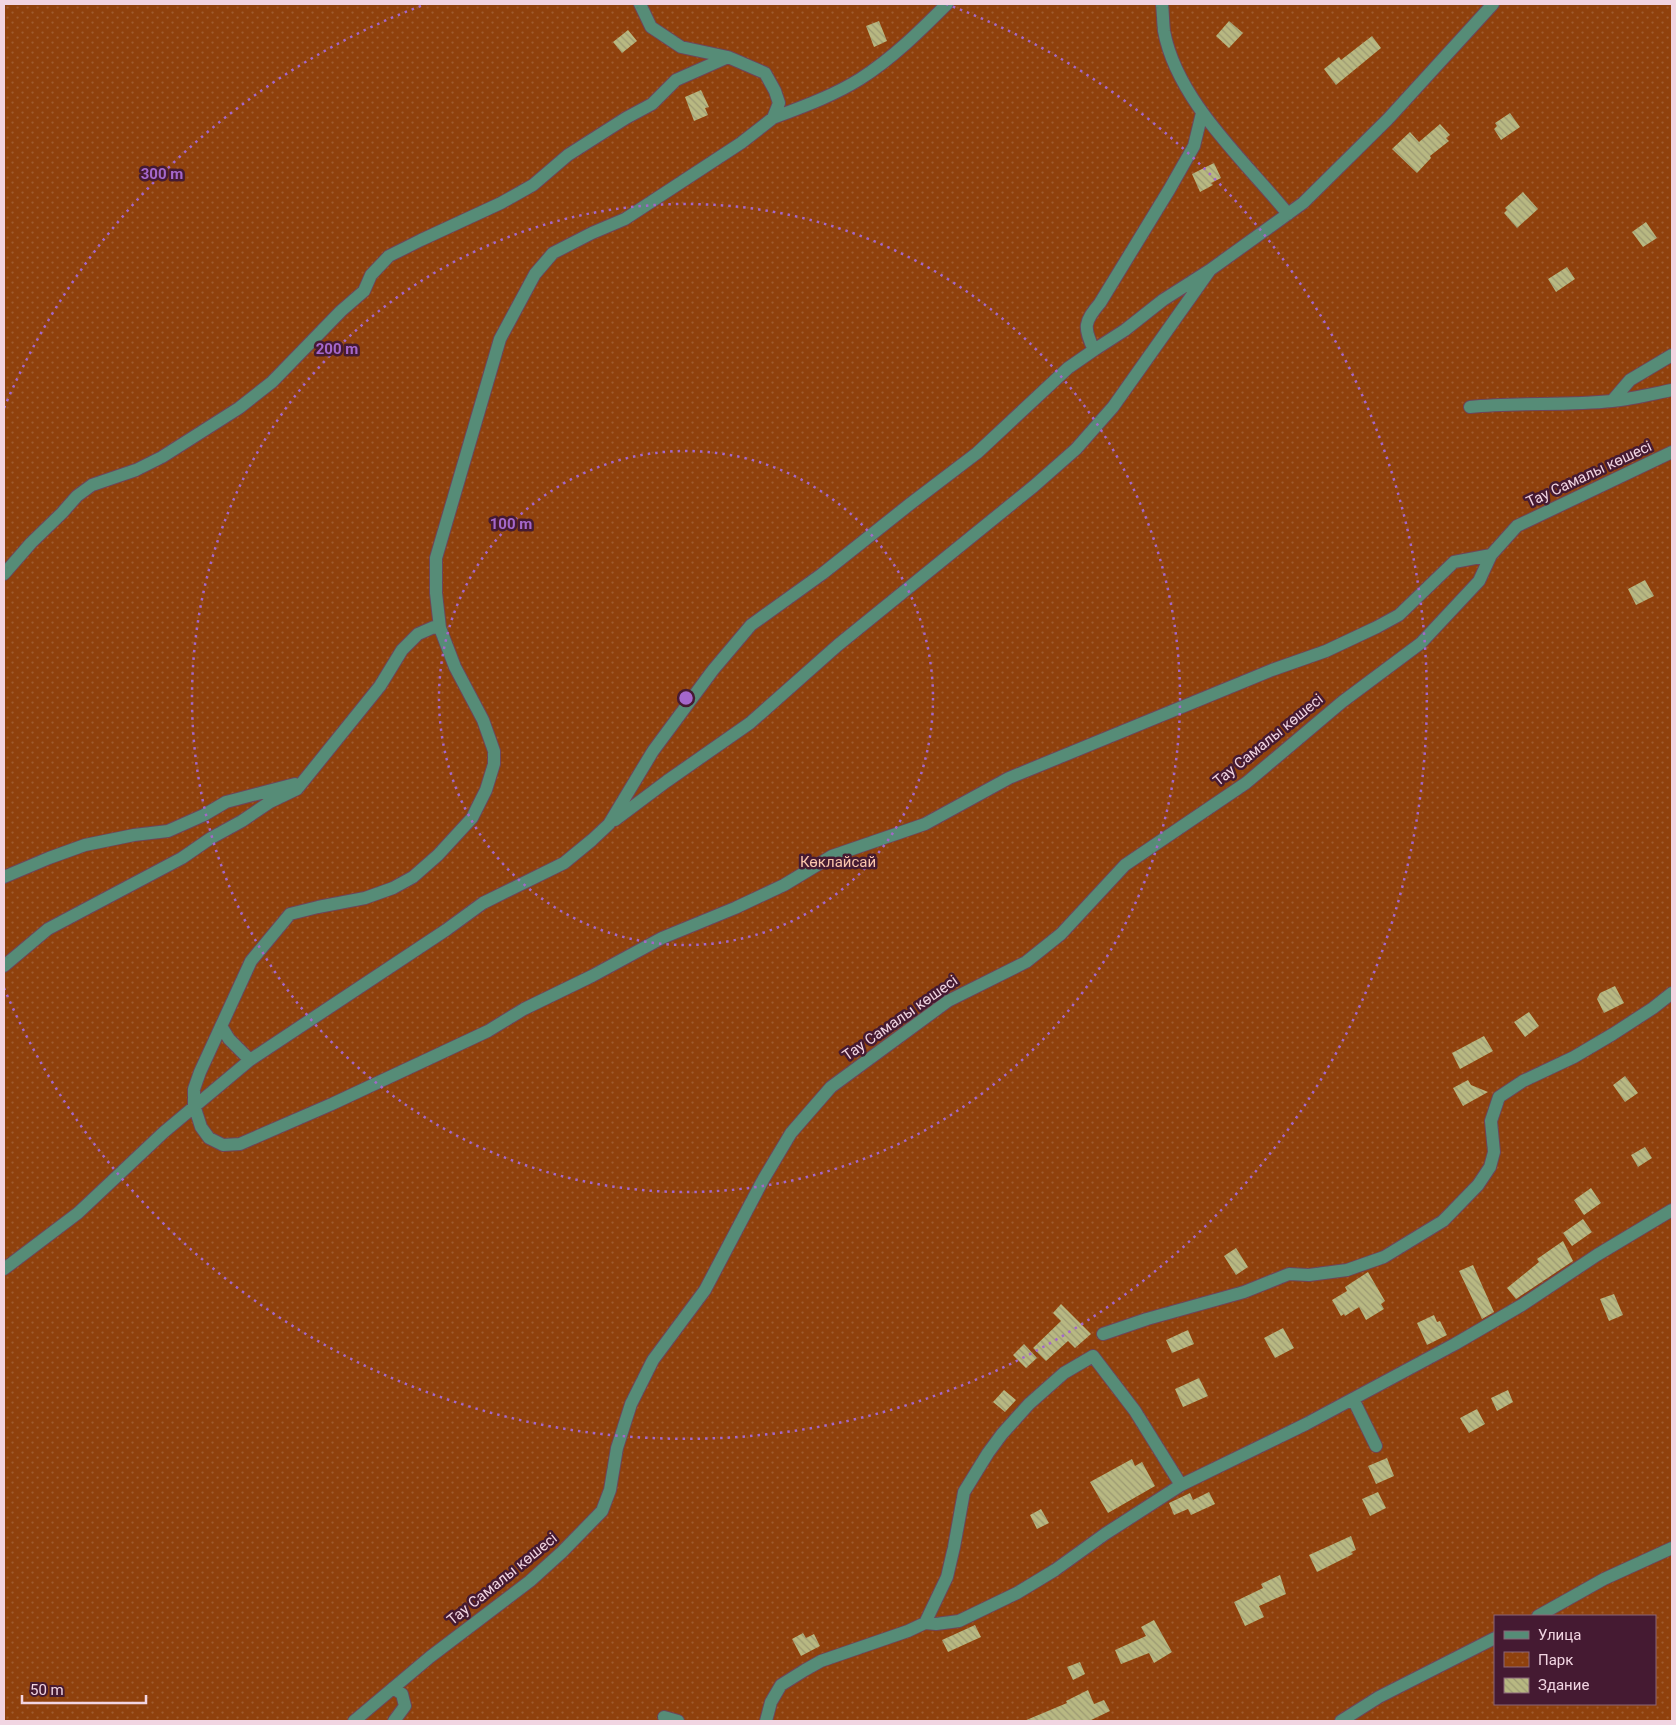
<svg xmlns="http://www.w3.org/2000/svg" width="1676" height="1725" font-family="Roboto,sans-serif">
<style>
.park{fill:url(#park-dots);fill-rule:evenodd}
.building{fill:url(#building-back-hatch)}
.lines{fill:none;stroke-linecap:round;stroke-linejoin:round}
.minor-casing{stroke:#6d455a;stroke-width:14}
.minor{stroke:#568c77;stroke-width:12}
.ring{fill:none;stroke:#a467cb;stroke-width:2.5;stroke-dasharray:2.5 5}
.labels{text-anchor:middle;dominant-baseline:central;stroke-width:5;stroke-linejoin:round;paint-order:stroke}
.street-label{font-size:15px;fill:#f1d5e2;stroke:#451a32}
.park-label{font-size:15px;fill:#fbc6ac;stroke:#451a32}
.centre{fill:#a467cb;stroke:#451a32;stroke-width:2.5}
.ring-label{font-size:15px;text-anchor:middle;font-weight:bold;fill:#a467cb;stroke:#451a32;stroke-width:5;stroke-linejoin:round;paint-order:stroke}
</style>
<defs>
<pattern id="park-dots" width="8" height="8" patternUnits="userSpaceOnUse" patternTransform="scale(1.25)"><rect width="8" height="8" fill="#8f410d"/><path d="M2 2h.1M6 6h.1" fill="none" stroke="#9f5c30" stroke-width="1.8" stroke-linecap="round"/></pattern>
<pattern id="building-back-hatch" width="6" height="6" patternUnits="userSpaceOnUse" patternTransform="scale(1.25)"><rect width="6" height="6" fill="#b8b882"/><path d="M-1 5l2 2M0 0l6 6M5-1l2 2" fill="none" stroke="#9c9a72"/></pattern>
</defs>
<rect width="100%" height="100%" fill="#50253c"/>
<path class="park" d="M 4,4 L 1672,4 L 1672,1721 L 4,1721 ZM 1495,1616 L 1655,1616 L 1655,1704 L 1495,1704 Z"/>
<path class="building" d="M 879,21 L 887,41 L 874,47 L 866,26 Z
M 1229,21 L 1243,33 L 1229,48 L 1216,36 Z
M 628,30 L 637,41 L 622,53 L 613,42 Z
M 1372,36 L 1381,48 L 1336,85 L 1324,69 L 1339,57 L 1341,60 Z
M 701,90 L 709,107 L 705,108 L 708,115 L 694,121 L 685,97 Z
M 1510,113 L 1520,127 L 1501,140 L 1494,129 L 1497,126 L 1495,123 Z
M 1440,124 L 1450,135 L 1446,138 L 1449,141 L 1430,156 L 1431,158 L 1417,173 L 1392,149 L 1410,132 L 1419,142 Z
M 1214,163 L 1221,178 L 1211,183 L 1213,185 L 1200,192 L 1192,174 Z
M 1523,192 L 1538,209 L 1517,228 L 1504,213 L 1507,210 L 1505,208 Z
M 1646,222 L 1657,238 L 1643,247 L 1632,232 Z
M 1567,267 L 1575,279 L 1556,292 L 1548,279 Z
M 1645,580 L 1654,596 L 1636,605 L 1628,589 Z
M 1615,986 L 1624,1003 L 1604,1013 L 1597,999 L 1600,993 Z
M 1529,1012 L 1539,1026 L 1525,1037 L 1514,1022 Z
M 1484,1036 L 1493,1051 L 1460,1069 L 1452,1053 Z
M 1625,1076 L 1638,1093 L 1625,1102 L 1613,1085 Z
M 1468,1080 L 1471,1085 L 1488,1092 L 1463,1106 L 1453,1088 Z
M 1645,1147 L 1652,1158 L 1638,1167 L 1631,1155 Z
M 1591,1188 L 1601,1203 L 1584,1215 L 1574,1200 Z
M 1583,1219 L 1592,1232 L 1572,1246 L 1563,1233 Z
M 1563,1241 L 1573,1261 L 1516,1299 L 1507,1288 L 1539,1262 L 1537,1259 Z
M 1236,1248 L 1248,1267 L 1236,1275 L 1224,1256 Z
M 1473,1265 L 1494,1312 L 1482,1319 L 1459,1271 Z
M 1368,1272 L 1385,1301 L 1381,1304 L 1384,1309 L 1366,1320 L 1359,1307 L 1345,1316 L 1344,1314 L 1341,1316 L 1332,1300 L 1347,1291 L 1345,1287 Z
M 1614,1294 L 1623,1315 L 1609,1321 L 1600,1299 Z
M 1061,1304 L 1091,1334 L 1075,1348 L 1068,1341 L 1046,1361 L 1033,1348 L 1061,1321 L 1053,1313 Z
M 1434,1315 L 1437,1322 L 1440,1321 L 1447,1335 L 1427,1345 L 1417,1323 Z
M 1283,1328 L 1294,1348 L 1275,1358 L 1264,1338 Z
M 1188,1330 L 1194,1344 L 1172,1353 L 1166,1340 Z
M 1024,1344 L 1037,1358 L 1026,1368 L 1013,1355 Z
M 1199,1378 L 1208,1396 L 1183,1407 L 1175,1389 Z
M 1004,1390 L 1016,1400 L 1005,1412 L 993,1402 Z
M 1508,1390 L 1513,1402 L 1497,1411 L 1491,1398 Z
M 1477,1409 L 1485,1424 L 1469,1433 L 1460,1418 Z
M 1387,1458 L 1394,1476 L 1376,1484 L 1368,1466 Z
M 1132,1459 L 1135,1466 L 1142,1462 L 1155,1486 L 1108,1513 L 1090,1482 Z
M 1209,1492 L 1215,1504 L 1191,1515 L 1188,1509 L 1174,1515 L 1169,1503 L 1190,1493 L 1193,1500 Z
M 1378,1492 L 1386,1508 L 1370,1516 L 1362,1499 Z
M 1041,1509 L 1049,1523 L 1037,1529 L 1030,1515 Z
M 1351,1536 L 1356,1550 L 1351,1552 L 1353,1554 L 1317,1572 L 1309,1555 Z
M 1280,1575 L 1286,1594 L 1259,1606 L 1264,1617 L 1245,1626 L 1234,1602 L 1263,1588 L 1261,1584 Z
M 1154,1620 L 1172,1652 L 1154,1663 L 1149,1653 L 1121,1664 L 1115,1650 L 1146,1636 L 1141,1627 Z
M 975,1625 L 981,1637 L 948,1652 L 942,1640 Z
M 803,1633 L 806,1638 L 814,1634 L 820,1646 L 801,1656 L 792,1639 Z
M 1080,1662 L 1085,1674 L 1073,1680 L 1067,1667 Z
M 1088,1690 L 1094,1704 L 1104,1700 L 1110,1711 L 1089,1721 L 1024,1721 L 1067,1703 L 1066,1701 Z"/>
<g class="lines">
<g class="minor-casing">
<path id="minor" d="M 640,4 L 651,27 L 681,47 L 728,57 L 765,73 L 775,91 L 779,103 L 773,118 L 741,143 L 625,219 L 592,233 L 553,253 L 535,274 L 500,339 L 436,558 L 436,593 L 440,628 L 455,667 L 483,720 L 494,751 L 494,764 L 486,790 L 472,818 L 438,855 L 413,877 L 393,888 L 365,898 L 318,907 L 290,914 L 251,961 L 200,1072 L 194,1089 L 194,1105 L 201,1127 L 209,1138 L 223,1145 L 240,1144 L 332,1104 L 488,1031 L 524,1009 L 592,976 L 662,938 L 735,908 L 784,885 L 832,856 L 925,824 L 1009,778 L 1272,670 L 1326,651 L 1377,627 L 1399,615 L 1454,562 L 1491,555
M 1162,4 C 1163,13 1163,22 1164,31 C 1177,101 1245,161 1288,214
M 773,118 C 802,107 833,96 860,79 C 893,58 920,31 947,4
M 1094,350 C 1083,327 1084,322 1100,303 L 1169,190 L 1194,146 L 1202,113
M 1612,401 L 1630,380 L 1672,355
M 1470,407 C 1517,402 1565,406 1612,401 C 1632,399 1652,394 1672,390
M 4,574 L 31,543 L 62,513 L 77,496 L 92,485 L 136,470 L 162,457 L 239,408 L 272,382 L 341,311 L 364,291 L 371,275 L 389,256 L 421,240 L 501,203 L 533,185 L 568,155 L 626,118 L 652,104 L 676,80 L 728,57
M 615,820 L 667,781 L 750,723 L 838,645 L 1034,486 L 1076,449 L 1113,407 L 1210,270 L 1303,203 L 1388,119 L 1493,4
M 4,877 L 49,858 L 85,845 L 134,835 L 168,831 L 204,815 L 226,802 L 295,784
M 4,966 L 48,929 L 182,858 L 211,838 L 242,821 L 270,802 L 297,789 L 380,686 L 402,650 L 418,634 L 434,627 L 440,628
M 221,1026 L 229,1039 L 250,1060
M 4,1269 L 78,1213 L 164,1132 L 250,1060 L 446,930 L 483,903 L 564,863 L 592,840 L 609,824 L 653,751 L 713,670 L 751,625 L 822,574 L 910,504 L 977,453 L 1068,368 L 1094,350 L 1125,330 L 1163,300 L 1210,270
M 1103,1334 L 1147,1319 L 1244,1292 L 1289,1274 L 1309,1275 L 1347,1270 L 1384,1257 L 1443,1221 L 1478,1185 L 1490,1167 L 1494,1152 L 1491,1121 L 1499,1097 L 1523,1081 L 1574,1057 L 1613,1034 L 1653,1008 L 1672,993
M 1353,1399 L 1376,1446
M 1538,1616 L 1604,1579 L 1672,1548
M 925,1623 L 947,1577 L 954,1547 L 964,1492 L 988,1453 L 1002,1434 L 1029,1404 L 1064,1373 L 1093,1356 L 1135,1411 L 1181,1485
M 393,1688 L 402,1694 L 405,1706 L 394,1721
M 664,1717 L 678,1721
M 354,1721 L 430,1657 L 530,1581 L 562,1552 L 602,1511 L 610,1490 L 617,1448 L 631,1404 L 653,1360 L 705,1290 L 763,1180 L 791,1133 L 831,1087 L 948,1001 L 1026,962 L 1061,934 L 1125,865 L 1246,783 L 1342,702 L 1421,643 L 1479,581 L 1491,555 L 1517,526 L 1672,452
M 766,1721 L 771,1702 L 781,1685 L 805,1670 L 821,1661 L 908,1631 L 925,1623 L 936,1624 L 959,1621 L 1017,1593 L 1055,1570 L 1105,1534 L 1181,1485 L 1306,1424 L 1455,1344 L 1522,1305 L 1597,1255 L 1672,1210
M 1341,1721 L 1379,1697 L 1495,1638"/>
</g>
<use href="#minor" class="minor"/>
</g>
<g class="ring">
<circle cx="686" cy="698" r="247"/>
<circle cx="686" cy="698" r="494"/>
<path d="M4 408A741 741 0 0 1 426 4M946 4A741 741 0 1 1 4 988"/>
</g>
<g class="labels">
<g class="street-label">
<text transform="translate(1589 474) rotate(-25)">Тау Самалы көшесі</text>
<text transform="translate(1268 740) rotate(-39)">Тау Самалы көшесі</text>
<text transform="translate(900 1018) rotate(-35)">Тау Самалы көшесі</text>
<text transform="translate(502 1579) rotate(-39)">Тау Самалы көшесі</text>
</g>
<g class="park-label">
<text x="838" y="862">Көклайсай</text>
</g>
</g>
<circle cx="686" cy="698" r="8" class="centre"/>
<g class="ring-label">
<text x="162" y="179">300 m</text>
<text x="337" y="354">200 m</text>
<text x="511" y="529">100 m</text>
</g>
<rect width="1676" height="1725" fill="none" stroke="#f1d5e2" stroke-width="10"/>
<rect x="1494" y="1615" width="162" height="90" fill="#451a32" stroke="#8a6578"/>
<rect x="1504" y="1631" width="25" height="8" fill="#568c77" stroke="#8a6578"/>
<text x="1538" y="1640" font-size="15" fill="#f1d5e2">Улица</text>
<rect x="1504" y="1652" width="25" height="15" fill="url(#park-dots)" stroke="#8a6578"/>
<text x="1538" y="1665" font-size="15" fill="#f1d5e2">Парк</text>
<rect x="1504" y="1678" width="25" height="15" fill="url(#building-back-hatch)" stroke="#8a6578"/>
<text x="1538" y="1690" font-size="15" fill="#f1d5e2">Здание</text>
<path d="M22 1695v8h124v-8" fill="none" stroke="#f1d5e2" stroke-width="2.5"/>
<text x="30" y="1695" font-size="15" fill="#f1d5e2" stroke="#451a32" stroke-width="4" paint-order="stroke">50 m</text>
</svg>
